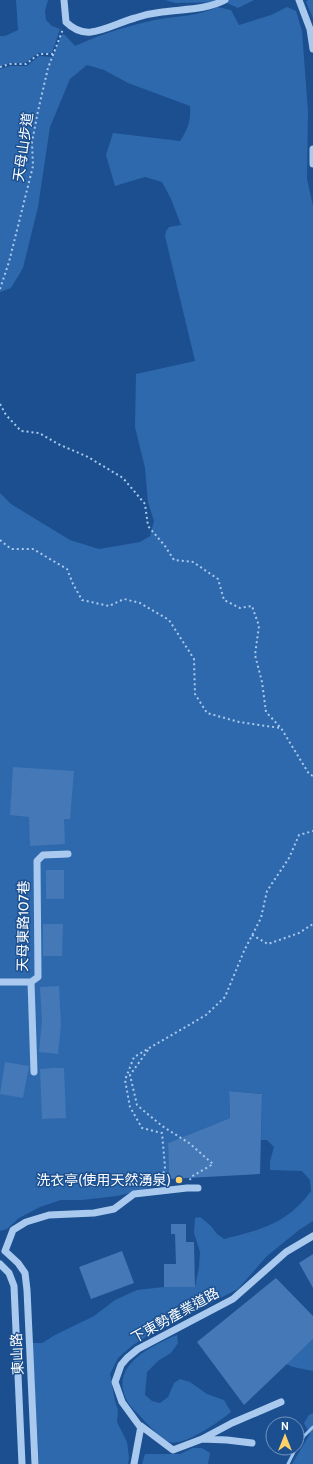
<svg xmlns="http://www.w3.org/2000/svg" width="313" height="1464" font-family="Cabin,'Noto Sans TC',sans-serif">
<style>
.green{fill:#2e69ad}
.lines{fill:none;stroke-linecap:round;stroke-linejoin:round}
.stream{stroke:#9cc4f0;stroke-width:3}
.building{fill:#4478b7}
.path{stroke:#a9c9ee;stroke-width:2;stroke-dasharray:2 3;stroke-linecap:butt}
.minor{stroke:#a9c9ee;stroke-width:7}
.poi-dot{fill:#ffd166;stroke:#1b4f8f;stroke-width:1.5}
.labels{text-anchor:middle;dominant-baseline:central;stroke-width:3;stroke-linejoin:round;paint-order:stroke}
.street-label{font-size:14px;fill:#fff;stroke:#1b4f8f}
.poi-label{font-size:14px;fill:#fff;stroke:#1b4f8f;text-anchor:end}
</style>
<rect width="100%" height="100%" fill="#1b4f8f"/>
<path class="green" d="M 16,0 L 48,0 L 45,11 L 46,20 L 52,26 L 60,29 L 52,53 L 38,53 L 25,63 L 10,63 L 0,66 L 0,36 L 5,36 L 18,30 Z
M 165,0 L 254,0 L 238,8 L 225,2 L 175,3 Z
M 308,0 L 313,0 L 313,18 L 306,2 Z
M 217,7 L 231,10 L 239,25 L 271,15 L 287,7 L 296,11 L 302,31 L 308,112 L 307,179 L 313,206 L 313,1221 L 299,1230 L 267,1256 L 238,1289 L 154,1332 L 133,1345 L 118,1358 L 110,1374 L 115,1401 L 118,1410 L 117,1422 L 127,1442 L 129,1458 L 128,1464 L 39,1464 L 32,1343 L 42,1343 L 55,1335 L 94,1316 L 115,1300 L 137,1290 L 164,1287 L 195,1287 L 199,1267 L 200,1252 L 194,1233 L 195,1218 L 200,1217 L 211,1226 L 217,1234 L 224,1239 C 261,1230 288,1223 311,1191 L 310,1180 L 302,1171 L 270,1170 L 270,1161 L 274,1147 L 267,1140 L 261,1140 L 262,1094 L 229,1091 L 230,1118 L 168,1143 L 169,1179 L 149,1188 L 117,1196 L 82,1200 L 61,1200 L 40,1207 L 19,1218 L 7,1229 L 0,1231 L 0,493 L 11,504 L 70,540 L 99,549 L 140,542 L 150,536 L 154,521 L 148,502 L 145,468 L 135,427 L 136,374 L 195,361 L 165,236 L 166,231 L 169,227 L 181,225 L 171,199 L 162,182 L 145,177 L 115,186 L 106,155 L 113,133 L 180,141 C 188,129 191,121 190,106 L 128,83 L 104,70 L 87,65 L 70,79 L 50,127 L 38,207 L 23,268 L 11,288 L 0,292 L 0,69 L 10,66 L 27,66 L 39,56 L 52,57 L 62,34 L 65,35 L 75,46 C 104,33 135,23 166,18 C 185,16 200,15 217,7 Z
M 177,1335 L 178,1343 L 171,1353 L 158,1361 L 147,1372 L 145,1395 L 152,1401 L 160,1403 L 168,1397 L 174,1383 L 180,1379 L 190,1382 L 207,1394 L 224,1400 L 231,1412 C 220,1421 184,1447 169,1442 C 162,1439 145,1422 139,1415 C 136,1412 132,1408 129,1404 C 106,1367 149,1347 177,1335 Z
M 313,1339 L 313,1371 L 293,1367 L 286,1364 Z
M 313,1413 L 313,1464 L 292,1464 L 310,1434 L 304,1423 L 309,1415 Z
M 193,1448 L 202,1448 L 210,1453 L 208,1464 L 142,1464 L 145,1454 L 180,1454 Z"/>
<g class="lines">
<path class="stream" d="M 297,1446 L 304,1436 L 313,1427
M 288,1464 L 296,1448"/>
</g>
<path class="building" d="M 13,767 L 74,771 L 70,819 L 64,819 L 65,844 L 30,846 L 29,817 L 10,815 Z
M 46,870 L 64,870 L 64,899 L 46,899 Z
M 43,924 L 63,924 L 62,956 L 43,956 Z
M 59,986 L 61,1024 L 58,1054 L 39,1052 L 42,1021 L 40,987 Z
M 5,1062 L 29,1066 L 23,1098 L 0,1094 Z
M 52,1068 L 64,1068 L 66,1118 L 42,1119 L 40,1069 Z
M 229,1091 L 262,1094 L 260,1174 L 169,1179 L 168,1143 L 230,1118 Z
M 171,1224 L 186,1224 L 186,1242 L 194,1242 L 195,1287 L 164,1287 L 164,1264 L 176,1264 L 175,1234 L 171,1234 Z
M 122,1251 L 134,1283 L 91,1299 L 79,1267 Z
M 313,1254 L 313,1288 L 299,1263 Z
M 276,1278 L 313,1316 L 313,1339 L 244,1405 L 197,1342 Z"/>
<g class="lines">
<path class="path" d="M 0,67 L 10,64 L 26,64 L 39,54 L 53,54
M 0,289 L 9,262 L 33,166 L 32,142 L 38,111 L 48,68 L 63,29
M 0,404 L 6,415 L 21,431 L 39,433 L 58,444 L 88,457 L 123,478 L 145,504 L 148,526 L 165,546 L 174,560 L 193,562 L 218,579 L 224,600 L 240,608 L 252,606 L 259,626 L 255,655 L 262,682 L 266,712 L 281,728 L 309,774 L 313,776
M 0,540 L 11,549 L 33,549 L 67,569 L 73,584 L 82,600 L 109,606 L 124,599 L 140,603 L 169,620 L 194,659 L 195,694 L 207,713 L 239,722 L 280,728
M 252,935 L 268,944 L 299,933 L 313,924
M 148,1050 L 130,1075 L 137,1105 L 162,1126 L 189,1143 L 213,1164 L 191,1177 L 190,1180
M 161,1183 L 165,1167 L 162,1133 L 142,1128 L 130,1107 L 125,1080 L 134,1057 L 206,1015 L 225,997 L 244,951 L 261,918 L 267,891 L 289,858 L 299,835 L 313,831"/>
<path class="minor" d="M 64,0 L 66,22 C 73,29 81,33 91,32 C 106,30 120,22 135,18 C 144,15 153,13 162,12 C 183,9 206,10 225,0
M 299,0 L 310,29 L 313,49
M 313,149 L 313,164
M 0,982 L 31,982
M 31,982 L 38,977 L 37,861 L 43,855 L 68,854
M 31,982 L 34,1072
M 5,1251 L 18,1263 L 25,1273 L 27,1290 L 35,1464
M 5,1251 L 13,1230 L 26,1222 L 49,1215 L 94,1213 L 114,1209 L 134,1194 L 187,1188 L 198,1188
M 0,1264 L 9,1273 L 14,1286 L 22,1464
M 141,1426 L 173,1450 L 202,1439 L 232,1423 L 281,1402
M 202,1439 L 227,1440 L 252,1443
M 134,1464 L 141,1426 L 141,1428 L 122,1402 L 115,1382 L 121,1365 L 127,1358 L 138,1349 L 233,1299 L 286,1252 L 313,1236"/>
</g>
<circle class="poi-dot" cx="179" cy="1180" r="4"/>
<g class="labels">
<g class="street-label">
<text transform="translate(23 147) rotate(-82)">天母山步道</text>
<text transform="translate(23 926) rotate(-89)">天母東路107巷</text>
<text transform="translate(175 1315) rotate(-29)">下東勢產業道路</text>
<text transform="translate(17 1354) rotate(-93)">東山路</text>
</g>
<g class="poi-label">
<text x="171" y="1180">洗衣亭(使用天然湧泉)</text>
</g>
</g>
<g transform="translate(285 1436)"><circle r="19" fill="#1b4f8f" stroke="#7695bc"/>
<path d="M0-3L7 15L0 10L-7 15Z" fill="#ffd166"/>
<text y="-6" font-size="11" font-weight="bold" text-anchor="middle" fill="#ffffff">N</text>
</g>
</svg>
